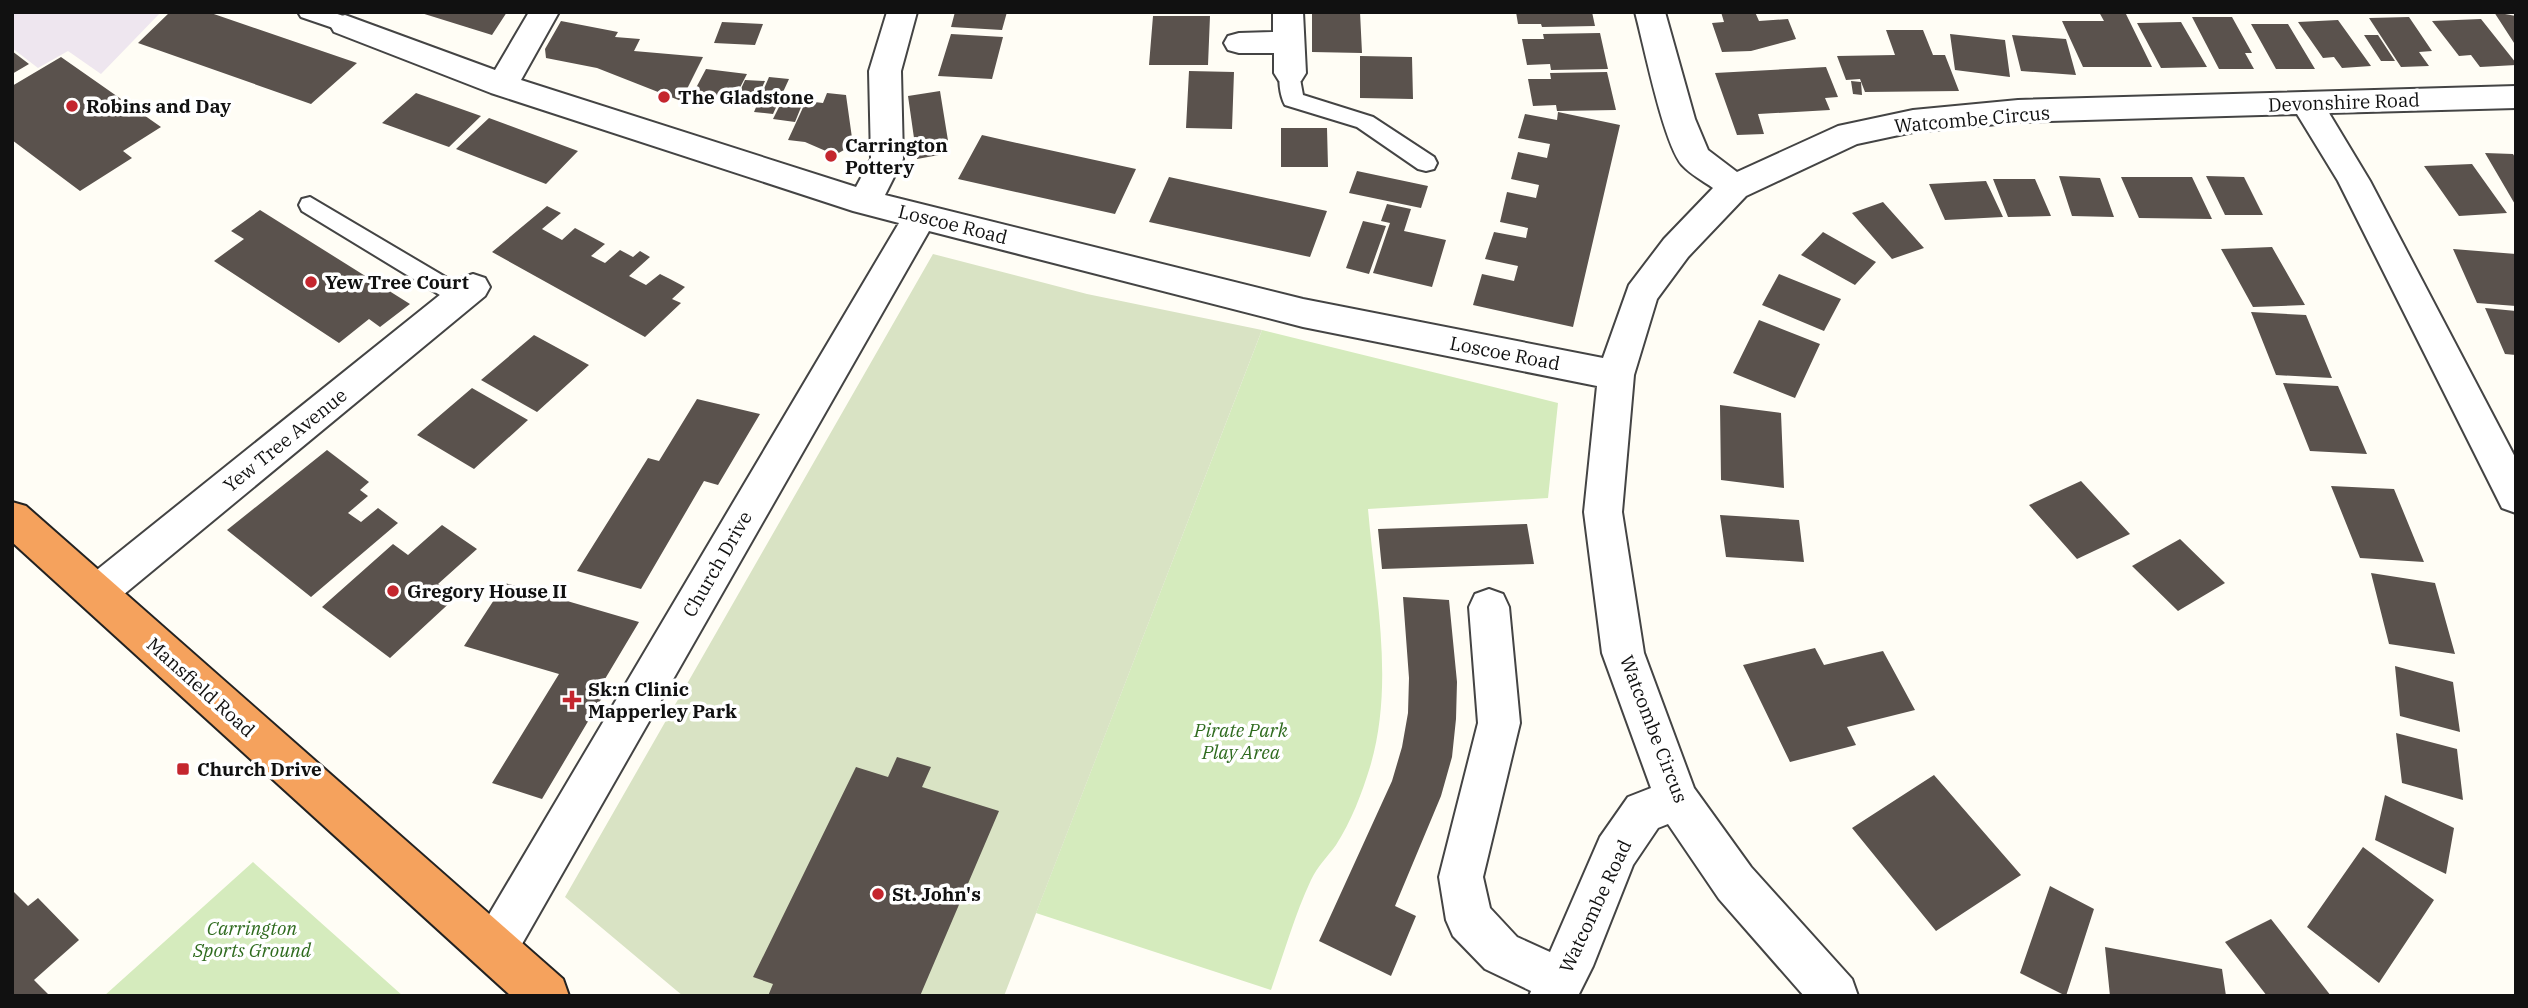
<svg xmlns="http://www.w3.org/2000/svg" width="2528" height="1008" font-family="'IBM Plex Serif',serif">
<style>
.industrial{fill:#eee6ef}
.green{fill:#d5ebbd}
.cemetery{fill:#d9e3c4}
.building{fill:#5a524d}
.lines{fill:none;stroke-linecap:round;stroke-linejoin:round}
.lane-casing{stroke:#444;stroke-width:4}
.street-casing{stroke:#444;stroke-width:4}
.highway-casing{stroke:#222;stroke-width:4}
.lane{fill:#fff;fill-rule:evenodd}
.street{fill:#fff;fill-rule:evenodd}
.highway{fill:#f5a25d;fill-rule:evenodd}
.poi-dot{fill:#c4262e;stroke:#fff;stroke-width:2.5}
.labels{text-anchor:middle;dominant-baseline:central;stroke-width:7;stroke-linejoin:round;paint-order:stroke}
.poi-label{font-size:19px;font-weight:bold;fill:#111;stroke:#fff;text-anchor:start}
.street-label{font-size:19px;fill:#111;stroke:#fff}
.park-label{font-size:19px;font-style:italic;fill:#2f6b1f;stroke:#fff}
</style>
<rect width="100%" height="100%" fill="#fffdf5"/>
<path class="industrial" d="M 12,12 L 161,12 L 101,74 L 68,51 L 38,68 L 12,48 Z"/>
<path class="green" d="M 1262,330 L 1558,403 L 1548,498 L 1368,509 C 1375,593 1395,684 1370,767 C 1362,793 1351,822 1336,845 C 1328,856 1317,867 1311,880 C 1295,914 1284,953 1271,990 L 1036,913 Z
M 253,862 L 403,996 L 104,996 Z"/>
<path class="cemetery" d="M 933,254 L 1087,294 L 1262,330 L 1004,996 L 683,996 L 565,897 Z"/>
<path class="building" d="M 170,12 L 208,12 L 357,63 L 311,104 L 138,43 Z
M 418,12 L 507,12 L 492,35 Z
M 955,12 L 1007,12 L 1002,30 L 951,27 Z
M 1312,12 L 1360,12 L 1362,53 L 1312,52 Z
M 1516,12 L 1592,12 L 1595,26 L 1542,27 L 1541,24 L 1518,24 Z
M 1721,12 L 1755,12 L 1759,21 L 1788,19 L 1796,39 L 1751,51 L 1722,52 L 1712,23 L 1724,22 Z
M 2099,12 L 2125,12 L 2152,67 L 2083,67 L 2062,21 L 2104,21 Z
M 2494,12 L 2516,16 L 2516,46 Z
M 1153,16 L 1210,16 L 1208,65 L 1149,65 Z
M 2192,17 L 2232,17 L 2252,53 L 2245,53 L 2254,69 L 2219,69 Z
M 2409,17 L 2432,51 L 2419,52 L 2429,66 L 2401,67 L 2369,18 Z
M 2481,19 L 2516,63 L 2516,65 L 2480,67 L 2471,55 L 2459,56 L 2432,21 Z
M 2338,20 L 2371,66 L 2342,68 L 2334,57 L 2323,58 L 2298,22 Z
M 561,21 L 618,32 L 615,37 L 640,39 L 634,51 L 703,57 L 681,101 L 597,68 L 546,58 L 545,49 Z
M 722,22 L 763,24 L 755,45 L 714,43 Z
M 2181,22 L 2207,67 L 2161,68 L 2137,23 Z
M 2251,24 L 2288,24 L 2315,69 L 2276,69 Z
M 1886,30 L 1923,30 L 1933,55 L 1945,55 L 1959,91 L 1865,92 L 1860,79 L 1846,80 L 1837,56 L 1895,55 Z
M 1600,33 L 1608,69 L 1551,70 L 1550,64 L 1527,65 L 1522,39 L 1544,39 L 1543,34 Z
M 951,34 L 1003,37 L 992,79 L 938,76 Z
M 1950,34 L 2005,40 L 2010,77 L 1955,70 Z
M 2012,35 L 2066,39 L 2076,75 L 2021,71 Z
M 2364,35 L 2378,35 L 2395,61 L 2381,61 Z
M 12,51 L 29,64 L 12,74 Z
M 1360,56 L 1412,57 L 1413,99 L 1360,98 Z
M 61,57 L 161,127 L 123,151 L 132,158 L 80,191 L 12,140 L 12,86 Z
M 1826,67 L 1838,97 L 1825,98 L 1830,110 L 1758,114 L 1764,134 L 1737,135 L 1715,73 Z
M 706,69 L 747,74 L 733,101 L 712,98 L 708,105 L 688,103 Z
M 1189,71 L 1234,72 L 1232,129 L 1186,128 Z
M 1607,72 L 1616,110 L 1557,111 L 1556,105 L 1533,106 L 1528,79 L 1551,79 L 1550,73 Z
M 769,77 L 789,79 L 773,114 L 754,112 Z
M 745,80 L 765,81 L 753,107 L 733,106 Z
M 1851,81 L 1861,82 L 1862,95 L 1853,94 Z
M 940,91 L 950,153 L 917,159 L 908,96 Z
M 416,93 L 481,116 L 449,147 L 382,123 Z
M 786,93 L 806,95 L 795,122 L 773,119 Z
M 827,93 L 846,95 L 853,145 L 835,155 L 805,142 L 788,140 L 806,101 L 823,103 Z
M 1558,112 L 1620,125 L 1573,327 L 1473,305 L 1482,274 L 1514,281 L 1518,266 L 1485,259 L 1494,232 L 1526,238 L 1528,228 L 1500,222 L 1507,192 L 1536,198 L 1539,185 L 1511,179 L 1518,152 L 1547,158 L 1550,144 L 1518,138 L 1525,114 L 1557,120 Z
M 489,118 L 578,151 L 546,184 L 456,149 Z
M 1281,128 L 1327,128 L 1328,167 L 1281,167 Z
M 982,135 L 1008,141 L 1136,169 L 1115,214 L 958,179 Z
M 2485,153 L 2513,154 L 2516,159 L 2516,206 Z
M 2472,164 L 2507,213 L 2459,216 L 2424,166 Z
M 1357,171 L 1428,186 L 1421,208 L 1349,193 Z
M 2059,176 L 2100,178 L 2114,217 L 2072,216 Z
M 2206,176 L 2244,177 L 2263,215 L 2225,215 Z
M 1169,177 L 1327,211 L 1310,257 L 1149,222 Z
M 2121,177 L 2192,177 L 2212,219 L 2139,218 Z
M 1993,179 L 2035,179 L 2051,216 L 2008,217 Z
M 1986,181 L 2003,217 L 1945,220 L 1929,184 Z
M 1883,202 L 1924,248 L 1892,259 L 1852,213 Z
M 1387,204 L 1411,209 L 1404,231 L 1446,240 L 1432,287 L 1373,273 L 1390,223 L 1381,221 Z
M 547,206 L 561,213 L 542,229 L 562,240 L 575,228 L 605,244 L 591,256 L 605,263 L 620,250 L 633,257 L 640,251 L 650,257 L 629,276 L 646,285 L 660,274 L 670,279 L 685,287 L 672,299 L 681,303 L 645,337 L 492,252 Z
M 260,210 L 410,304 L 380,327 L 369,319 L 339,343 L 214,261 L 244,239 L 231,231 Z
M 1363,221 L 1386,226 L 1369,274 L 1346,268 Z
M 1823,232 L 1876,262 L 1855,285 L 1801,255 Z
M 2272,247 L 2305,305 L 2253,307 L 2221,249 Z
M 2453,249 L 2516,254 L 2516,306 L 2477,303 Z
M 1779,274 L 1841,299 L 1824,331 L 1762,305 Z
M 2485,308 L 2516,311 L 2516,355 L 2505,354 Z
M 2251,312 L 2306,315 L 2332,378 L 2276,375 Z
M 1759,320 L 1820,344 L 1795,398 L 1733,373 Z
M 534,335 L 589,365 L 537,412 L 481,380 Z
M 2283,383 L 2338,386 L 2367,454 L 2310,451 Z
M 472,388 L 528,420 L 474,469 L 417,435 Z
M 697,399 L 760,414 L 718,485 L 704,481 L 641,589 L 577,571 L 648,458 L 659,461 Z
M 1720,405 L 1781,413 L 1784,488 L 1721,480 Z
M 327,450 L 369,482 L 360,490 L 368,496 L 348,513 L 361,522 L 378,508 L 398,523 L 311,597 L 227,530 Z
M 2081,481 L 2130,534 L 2077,559 L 2029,505 Z
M 2331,486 L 2394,489 L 2424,562 L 2360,558 Z
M 1720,515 L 1799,520 L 1804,562 L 1726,557 Z
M 1527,524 L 1534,564 L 1382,569 L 1378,529 Z
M 442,525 L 477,549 L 438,584 L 456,597 L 390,658 L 322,607 L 393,544 L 408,555 Z
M 2180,539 L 2225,583 L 2178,611 L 2132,566 Z
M 2371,573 L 2435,583 L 2455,654 L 2389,644 Z
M 505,583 L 639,622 L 602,684 L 609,686 L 542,799 L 492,783 L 559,674 L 464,646 Z
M 1403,597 L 1449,600 L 1457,682 L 1456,719 L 1452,757 L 1441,796 L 1395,906 L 1416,916 L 1391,976 L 1319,941 L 1392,781 L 1402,747 L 1408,713 L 1409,678 Z
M 1815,648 L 1824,665 L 1883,651 L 1915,710 L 1847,727 L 1856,745 L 1790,762 L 1743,665 Z
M 2395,666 L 2453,682 L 2460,732 L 2400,716 Z
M 2396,733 L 2457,749 L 2463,800 L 2402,783 Z
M 897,757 L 931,767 L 922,787 L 999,811 L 920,996 L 768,996 L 773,984 L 753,977 L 856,767 L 888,777 Z
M 1934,775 L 2021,875 L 1936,931 L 1852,828 Z
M 2385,795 L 2454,828 L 2446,874 L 2375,840 Z
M 2363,847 L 2434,900 L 2379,983 L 2307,927 Z
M 2050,886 L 2094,909 L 2066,996 L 2020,973 Z
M 12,890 L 28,906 L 38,898 L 79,940 L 34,980 L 48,994 L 46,996 L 12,996 Z
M 2271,919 L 2331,996 L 2267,996 L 2225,942 Z
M 2105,947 L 2222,969 L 2226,996 L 2110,996 Z"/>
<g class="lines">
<g class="lane-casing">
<path id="lane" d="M 298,12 C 315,12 344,9 355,25 L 352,30 L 345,32 L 301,17 Z
M 1290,66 L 1298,68 L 1303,95 L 1373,117 L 1434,157 L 1437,163 L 1434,169 L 1426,171 L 1418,169 L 1357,127 L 1285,105 C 1280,96 1277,77 1282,68 Z
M 310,197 L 469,291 L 473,297 L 469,303 L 461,306 L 453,303 L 302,211 L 299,205 L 302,199 Z"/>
</g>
<g class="street-casing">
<path id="street" d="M 529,12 L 559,12 L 521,80 L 856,187 L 871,159 L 869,71 L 887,12 L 917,12 L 901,71 L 903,159 L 885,195 L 1303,299 L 1603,358 L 1629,285 L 1664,239 L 1713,188 C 1703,181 1690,174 1682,165 C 1663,142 1644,45 1635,12 L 1665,12 L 1695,119 L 1708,150 L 1737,172 L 1838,126 L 1913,110 L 2018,100 L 2516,86 L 2516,108 L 2329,113 L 2370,181 L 2516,459 L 2516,513 L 2502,508 L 2338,181 L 2297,114 L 2018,122 L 1913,132 L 1857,144 L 1746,196 L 1688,257 L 1657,299 L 1634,375 L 1622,512 L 1644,653 L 1694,788 L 1751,867 L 1852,979 L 1858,996 L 1804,996 L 1719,899 L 1668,824 L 1658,828 L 1633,865 L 1593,966 L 1578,996 L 1529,996 L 1531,991 L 1485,969 L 1453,936 L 1446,920 L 1439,877 L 1478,723 L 1469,607 L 1475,594 L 1489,589 L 1503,594 L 1509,607 L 1520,723 L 1483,877 L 1490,908 L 1517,937 L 1550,952 L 1600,837 L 1628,797 L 1651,788 L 1602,653 L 1584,512 L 1597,386 L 1303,327 L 929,231 L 510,965 L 494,972 L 478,965 L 471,949 L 478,933 L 899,223 L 853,211 L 491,93 L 334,32 L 330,25 L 334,18 L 345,15 L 495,70 Z
M 1273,12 L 1303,12 L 1306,73 L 1301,81 L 1290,84 L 1279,81 L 1274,73 L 1274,53 L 1239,53 L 1228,50 L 1224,43 L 1228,36 L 1239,33 L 1273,32 Z
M 473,274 L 485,278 L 490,287 L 485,296 L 111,605 L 97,611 L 83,605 L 77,593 L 83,581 L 461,278 Z"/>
</g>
<g class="highway-casing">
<path id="highway" d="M 12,502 L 26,506 L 563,979 L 569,996 L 511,996 L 12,542 Z"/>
</g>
<use href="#lane" class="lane"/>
<use href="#street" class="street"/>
<use href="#highway" class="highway"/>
</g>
<g class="poi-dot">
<circle cx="664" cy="97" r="7"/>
<circle cx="72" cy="106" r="7"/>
<circle cx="831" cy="156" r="7"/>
<circle cx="311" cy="282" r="7"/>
<circle cx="393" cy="591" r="7"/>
<path d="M568.5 689.5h7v7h7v7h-7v7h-7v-7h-7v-7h7z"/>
<rect x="176" y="762" width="14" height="14" rx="3.5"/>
<circle cx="878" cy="894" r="7"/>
</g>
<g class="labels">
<g class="poi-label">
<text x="678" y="97">The Gladstone</text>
<text x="86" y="106">Robins and Day</text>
<text x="845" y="145">Carrington<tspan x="845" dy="22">Pottery</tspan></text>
<text x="325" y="282">Yew Tree Court</text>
<text x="407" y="591">Gregory House II</text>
<text x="588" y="689">Sk:n Clinic<tspan x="588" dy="22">Mapperley Park</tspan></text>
<text x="197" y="769">Church Drive</text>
<text x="892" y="894">St. John's</text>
</g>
<g class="street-label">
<text transform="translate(2344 102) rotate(-2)">Devonshire Road</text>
<text transform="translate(1972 119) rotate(-5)">Watcombe Circus</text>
<text transform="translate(953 224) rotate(14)">Loscoe Road</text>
<text transform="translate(1505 353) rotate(11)">Loscoe Road</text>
<text transform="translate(285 440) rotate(-39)">Yew Tree Avenue</text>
<text transform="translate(717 564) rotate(-60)">Church Drive</text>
<text transform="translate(201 687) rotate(42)">Mansfield Road</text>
<text transform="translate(1654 729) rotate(69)">Watcombe Circus</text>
<text transform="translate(1595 906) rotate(-65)">Watcombe Road</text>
</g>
<g class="park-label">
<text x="1241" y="730">Pirate Park<tspan x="1241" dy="22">Play Area</tspan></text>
<text x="252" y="928">Carrington<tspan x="252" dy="22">Sports Ground</tspan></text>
</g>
</g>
<rect width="2528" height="1008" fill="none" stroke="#111111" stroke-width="28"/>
</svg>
